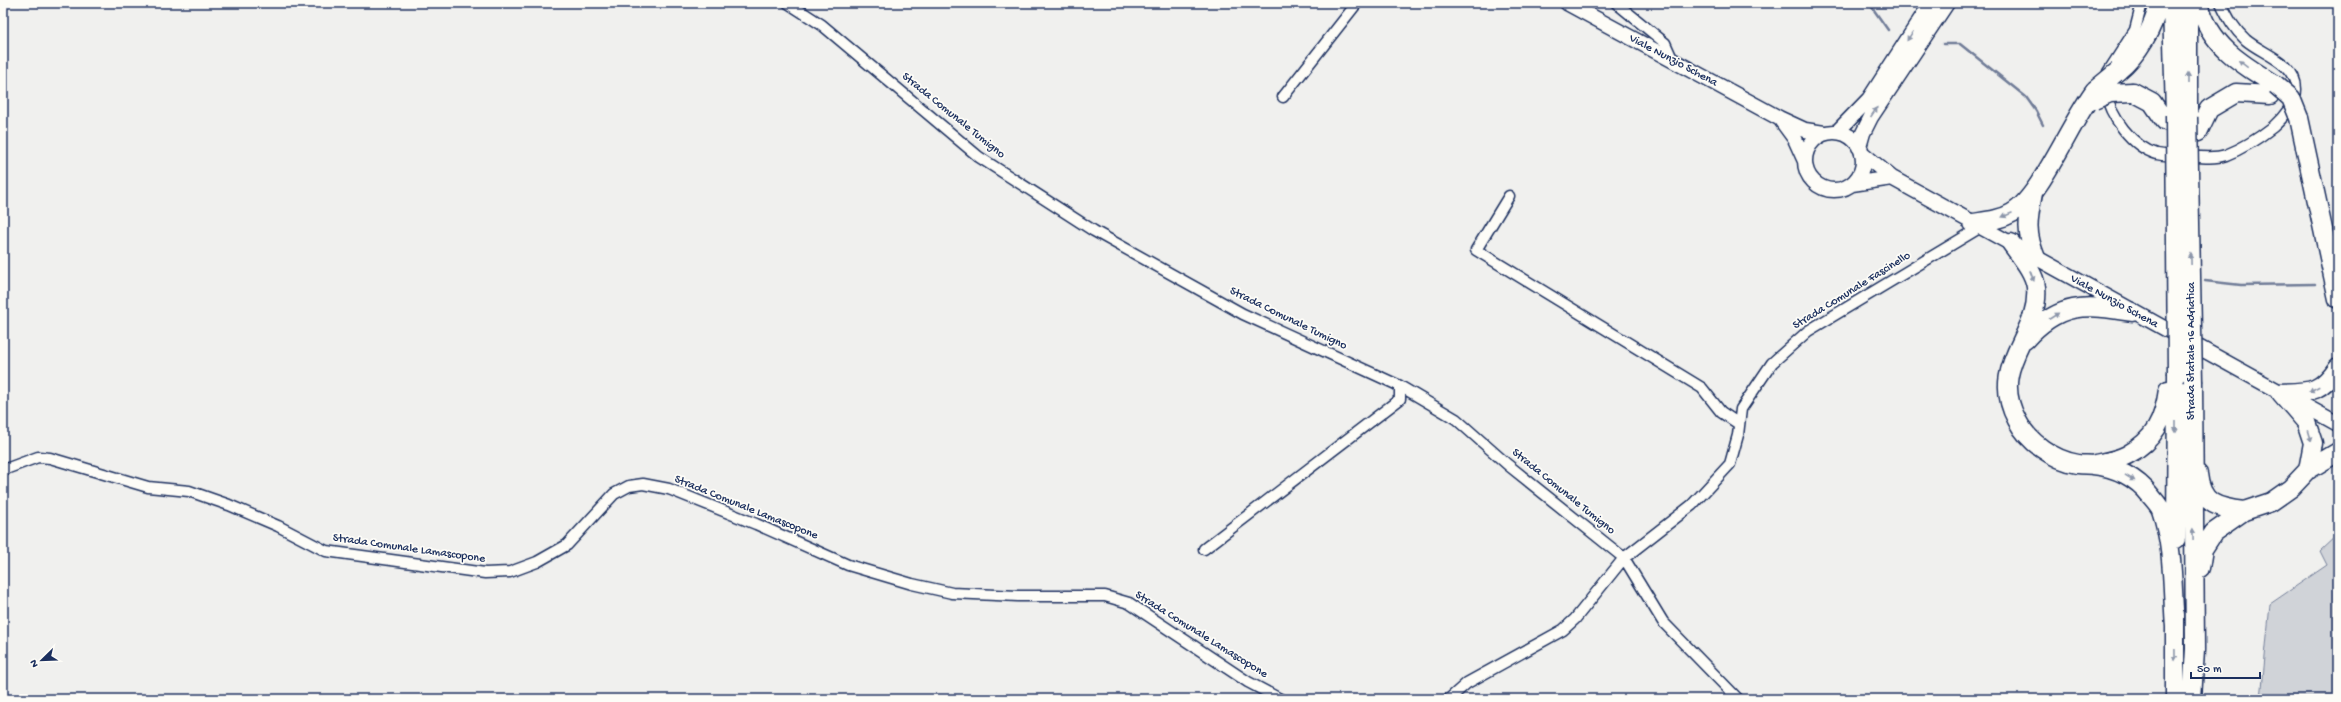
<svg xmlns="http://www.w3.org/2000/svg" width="2341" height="702" font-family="'Gochi Hand',sans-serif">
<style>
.green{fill:#d0d3d8;stroke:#76819b}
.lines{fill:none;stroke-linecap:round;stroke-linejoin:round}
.stream{stroke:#6f7b97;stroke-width:2.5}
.street-casing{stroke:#1b2f5e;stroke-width:13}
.secondary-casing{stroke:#1b2f5e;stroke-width:17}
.highway-casing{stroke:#1b2f5e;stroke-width:21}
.street{stroke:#fdfcf7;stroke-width:10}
.secondary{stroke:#fdfcf7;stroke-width:14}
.highway{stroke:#fdfcf7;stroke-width:18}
.highway-bridge-casing{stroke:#1b2f5e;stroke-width:21;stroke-linecap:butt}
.highway-bridge{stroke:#fdfcf7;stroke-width:18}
.oneway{fill:#8c96aa}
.labels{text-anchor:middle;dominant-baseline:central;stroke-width:3.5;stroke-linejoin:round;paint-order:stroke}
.street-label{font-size:12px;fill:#1b2f5e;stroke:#fdfcf7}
</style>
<rect width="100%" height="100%" fill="#f0f0ee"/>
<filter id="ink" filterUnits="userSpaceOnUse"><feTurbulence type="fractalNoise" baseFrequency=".025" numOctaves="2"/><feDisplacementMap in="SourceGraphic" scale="8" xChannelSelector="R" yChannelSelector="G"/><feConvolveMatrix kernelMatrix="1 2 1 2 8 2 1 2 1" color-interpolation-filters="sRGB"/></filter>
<g filter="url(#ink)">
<path class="green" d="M 2338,534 L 2338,699 L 2261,699 L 2270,604 L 2327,565 L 2320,551 Z"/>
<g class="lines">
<path class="stream" d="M 1869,3 L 1888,30
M 1943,44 L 1960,44 L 2026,97 L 2036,111 L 2043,125
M 2205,281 L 2241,285 L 2315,284"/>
<g class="street-casing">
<path id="street" d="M 788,3 L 822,25 L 979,157 L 1094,231 L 1243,314 L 1400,386 L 1456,419 L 1508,465 L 1624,558 L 1663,622 L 1738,699
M 1616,3 L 1665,43 L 1673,61
M 2108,72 L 2135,30 L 2142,3
M 2105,91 C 2110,116 2132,147 2157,154 C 2166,156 2178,156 2187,156 C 2200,157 2214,159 2226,155 C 2244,148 2259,138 2273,127 C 2283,118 2296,103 2296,89 C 2296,62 2262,54 2246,40 C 2234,29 2228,18 2221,3
M 1283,97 L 1357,3
M 1509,196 L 1476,250 L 1702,388 L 1721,412 L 1739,424
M 3,470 L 38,457 L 50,458 L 148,487 L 189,491 L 229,505 L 278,526 L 326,551 L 485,573 L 510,572 L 537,562 L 567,545 L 614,494 L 629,486 L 643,484 L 669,489 L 756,524 L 848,565 L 912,584 L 952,593 L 1018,596 L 1105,596 L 1129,603 L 1248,682 L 1280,699
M 1204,549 L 1400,399 L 1400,386
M 1449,699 L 1467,683 L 1563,630 L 1575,619 L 1624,558 L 1692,505 L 1730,464 L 1738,435 L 1741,409 L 1772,363 L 1808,331 L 1981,227"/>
</g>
<g class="secondary-casing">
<path id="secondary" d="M 1567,3 L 1779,118 L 1805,130 L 1824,133
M 1781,120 L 1795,139 L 1805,161
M 1837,132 L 1869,99 L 1931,3
M1805 161a29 29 0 1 1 58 0a29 29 0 1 1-58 0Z
M 1859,147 L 1863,133 L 1871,117 L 1947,3
M 1862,153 L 1892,178 L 2338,424
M 1852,184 L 1892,178"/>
</g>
<g class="highway-casing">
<path id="highway" d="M 2172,3 L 2175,115
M 2199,3 C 2209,45 2241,64 2276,85
M 2118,71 C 2138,55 2154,27 2159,3
M 2133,92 L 2152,102 L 2165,121
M 2188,117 L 2188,3
M 2299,118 L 2338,299
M 2198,132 L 2209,109 L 2236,93 L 2270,95
M 2033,193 C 2028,219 2025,232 2036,258
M 1973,223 C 1987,221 2000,220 2012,213 C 2040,198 2072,119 2095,90
M 2011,243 C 2020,256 2034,271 2036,287 C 2041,336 1987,364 2017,420 C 2028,442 2053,460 2078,464 C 2083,465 2088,464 2093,465 C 2116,467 2137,478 2150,495 C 2154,500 2159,505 2161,510 C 2174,547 2172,588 2175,627
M 2025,340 C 2059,302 2085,304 2132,312
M 2281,393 L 2306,422 L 2313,443 L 2308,470
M 2281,393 C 2311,392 2320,393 2338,367
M 2095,464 C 2105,462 2118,460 2127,455 C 2155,440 2164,420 2168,390
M 2198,474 C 2201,504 2217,508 2244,511
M 2176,539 L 2177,374
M 2200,568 L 2203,549 L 2214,532 L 2244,511 L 2271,502 L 2291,488 L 2308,470 L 2338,452
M 2175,615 L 2175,699
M 2192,699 L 2195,649 L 2193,382"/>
</g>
<use href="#street" class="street"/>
<use href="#secondary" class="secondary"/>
<use href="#highway" class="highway"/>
<g class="highway-bridge-casing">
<path id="highway-bridge" d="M 2276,85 L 2291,98 L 2299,118
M 2095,90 L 2118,71
M 2094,100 L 2110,93 L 2133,92
M 2175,115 L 2177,374
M 2188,117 L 2193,382"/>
</g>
<use href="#highway-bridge" class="highway-bridge"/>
</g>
<defs><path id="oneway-solid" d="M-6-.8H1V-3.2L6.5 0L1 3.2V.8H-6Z"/></defs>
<g class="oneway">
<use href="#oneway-solid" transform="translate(1910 36) rotate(123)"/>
<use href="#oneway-solid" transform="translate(2243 64) rotate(-142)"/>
<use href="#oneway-solid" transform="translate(2188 78) rotate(-90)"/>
<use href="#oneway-solid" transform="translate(1874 112) rotate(-56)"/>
<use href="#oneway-solid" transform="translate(2007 215) rotate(157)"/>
<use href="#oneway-solid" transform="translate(2191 259) rotate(-91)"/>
<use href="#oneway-solid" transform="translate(2032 276) rotate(69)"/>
<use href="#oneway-solid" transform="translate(2054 316) rotate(-33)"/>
<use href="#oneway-solid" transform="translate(2314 389) rotate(153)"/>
<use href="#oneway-solid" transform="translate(2176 427) rotate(90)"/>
<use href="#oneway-solid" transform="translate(2310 436) rotate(73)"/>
<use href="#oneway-solid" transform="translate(2130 478) rotate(31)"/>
<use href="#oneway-solid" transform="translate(2193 534) rotate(-91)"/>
<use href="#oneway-solid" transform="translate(2175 655) rotate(89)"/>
</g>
</g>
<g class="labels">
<g class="street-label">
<text transform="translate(1673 61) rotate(28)">Viale Nunzio Schena</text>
<text transform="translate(953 116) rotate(39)">Strada Comunale Tumigno</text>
<text transform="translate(1852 291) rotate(-32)">Strada Comunale Fascinello</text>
<text transform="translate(2114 302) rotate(29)">Viale Nunzio Schena</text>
<text transform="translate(1288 319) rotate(26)">Strada Comunale Tumigno</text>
<text transform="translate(2192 351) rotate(-90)">Strada Statale 16 Adriatica</text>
<text transform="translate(1563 492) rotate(39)">Strada Comunale Tumigno</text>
<text transform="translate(746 508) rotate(22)">Strada Comunale Lamascopone</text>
<text transform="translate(409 549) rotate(8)">Strada Comunale Lamascopone</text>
<text transform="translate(1201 635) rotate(32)">Strada Comunale Lamascopone</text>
</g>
</g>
<rect width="2341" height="702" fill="none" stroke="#fdfcf7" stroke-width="16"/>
<rect x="8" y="8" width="2325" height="686" fill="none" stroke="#1b2f5e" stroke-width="1.5" filter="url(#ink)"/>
<g transform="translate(42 660) rotate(247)" stroke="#fdfcf7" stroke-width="3" paint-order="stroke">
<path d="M0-3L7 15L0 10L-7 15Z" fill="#1b2f5e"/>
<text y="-6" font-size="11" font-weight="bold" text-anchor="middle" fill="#1b2f5e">N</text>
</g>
<path d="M2191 672v6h69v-6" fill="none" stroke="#1b2f5e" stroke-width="2"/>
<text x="2197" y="672" font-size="12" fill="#1b2f5e" stroke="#fdfcf7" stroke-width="3" paint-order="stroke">50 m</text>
</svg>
